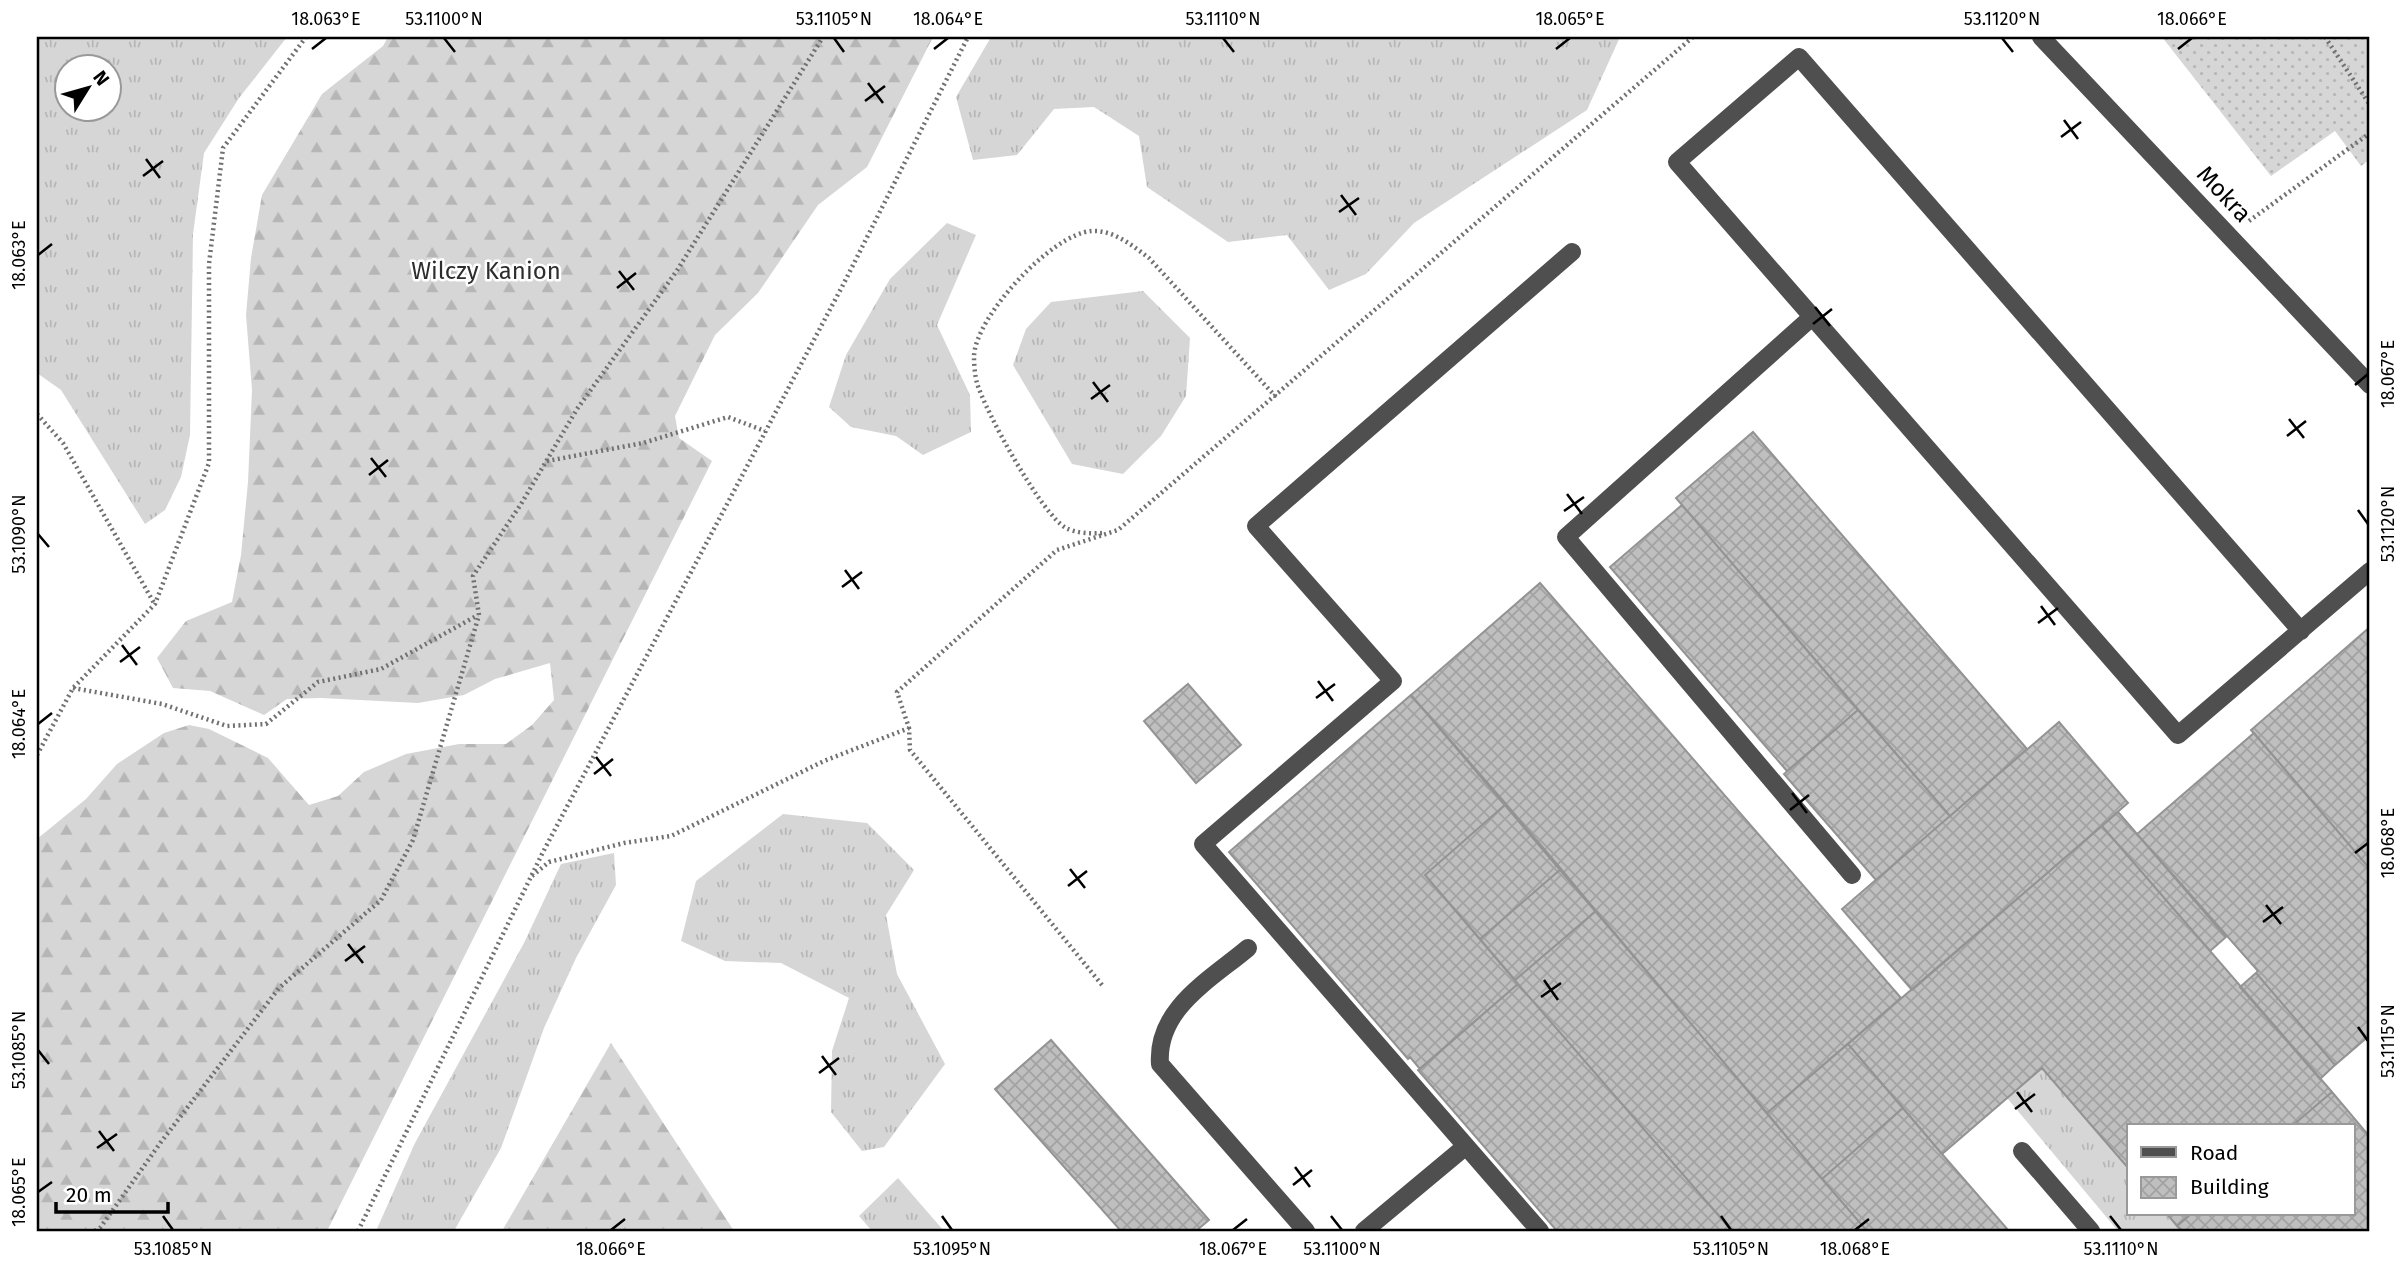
<svg xmlns="http://www.w3.org/2000/svg" width="2407" height="1268" font-family="'Fira Sans',sans-serif">
<style>
.grass{fill:url(#grass-tufts);fill-rule:evenodd}
.forest{fill:url(#forest-firs)}
.garden{fill:url(#garden-dots)}
.building{fill:url(#building-cross-hatch);stroke:#939393;stroke-width:2}
.lines{fill:none;stroke-linecap:round;stroke-linejoin:round}
.path{stroke:#717171;stroke-width:4.5;stroke-dasharray:2 3.5;stroke-linecap:butt}
.minor{stroke:#4f4f4f;stroke-width:18}
.ticks{fill:none;stroke:#000;stroke-width:2.5}
.labels{text-anchor:middle;dominant-baseline:central;stroke-width:5;stroke-linejoin:round;paint-order:stroke}
.street-label{font-size:24px;fill:#000;stroke:#fff}
.park-label{font-size:24px;fill:#2d2d2d;stroke:#fff}
.neatline{fill:none;stroke:#000;stroke-width:2.5}
.ticks-label{font-size:18px;text-anchor:middle;fill:#000}
</style>
<defs>
<pattern id="grass-tufts" width="24" height="20" patternUnits="userSpaceOnUse" patternTransform="scale(1.75)"><rect width="24" height="20" fill="#d6d6d6"/><path d="M3 7l-1-3M5 7V3M7 7l1-3M15 17l-1-3M17 17v-4M19 17l1-3" fill="none" stroke="#b6b6b6"/></pattern>
<pattern id="forest-firs" width="22" height="20" patternUnits="userSpaceOnUse" patternTransform="scale(1.75)"><rect width="22" height="20" fill="#d6d6d6"/><path d="M5 1l3.5 6h-7zM16 11l3.5 6h-7z" fill="#b6b6b6"/></pattern>
<pattern id="garden-dots" width="8" height="8" patternUnits="userSpaceOnUse" patternTransform="scale(1.75)"><rect width="8" height="8" fill="#d6d6d6"/><path d="M2 2h.1M6 6h.1" fill="none" stroke="#b6b6b6" stroke-width="1.8" stroke-linecap="round"/></pattern>
<pattern id="building-cross-hatch" width="8" height="8" patternUnits="userSpaceOnUse" patternTransform="scale(1.75)"><rect width="8" height="8" fill="#bfbfbf"/><path d="M0 0l8 8M0 8l8-8" fill="none" stroke="#a2a2a2"/></pattern>
</defs>
<rect width="100%" height="100%" fill="#fff"/>
<path class="grass" d="M 37,37 L 287,37 L 239,98 L 204,153 L 193,234 L 190,435 L 181,477 L 165,510 L 145,524 L 61,390 L 37,373 ZM 108,66 L 108,108 L 66,108 L 66,66 Z
M 991,37 L 1620,37 L 1587,110 L 1414,223 L 1366,274 L 1329,290 L 1287,235 L 1228,242 L 1147,187 L 1139,136 L 1094,107 L 1054,109 L 1017,155 L 973,160 L 956,97 Z
M 947,223 L 976,235 L 937,325 L 970,395 L 971,432 L 923,455 L 896,436 L 851,427 L 829,407 L 846,355 L 890,279 Z
M 1143,291 L 1190,338 L 1186,396 L 1161,436 L 1123,474 L 1072,464 L 1013,365 L 1026,329 L 1051,302 Z
M 783,814 L 867,823 L 914,870 L 886,915 L 897,974 L 945,1064 L 884,1147 L 862,1151 L 831,1112 L 832,1051 L 849,998 L 781,963 L 725,961 L 681,941 L 696,881 Z
M 614,853 L 616,885 L 576,958 L 544,1028 L 501,1148 L 454,1231 L 376,1231 L 415,1143 L 524,943 L 561,864 Z
M 2042,1068 L 2129,1169 L 2129,1214 L 2167,1214 L 2180,1229 L 2118,1231 L 2007,1098 Z
M 898,1178 L 944,1231 L 872,1231 L 859,1216 Z"/>
<path class="forest" d="M 388,37 L 933,37 L 867,167 L 818,205 L 758,293 L 715,335 L 675,416 L 679,438 L 712,461 L 327,1231 L 37,1231 L 37,839 L 86,799 L 117,764 L 164,733 L 189,725 L 209,729 L 268,758 L 309,805 L 338,796 L 364,772 L 406,754 L 459,744 L 506,744 L 532,725 L 554,700 L 550,663 L 495,679 L 464,695 L 418,703 L 321,698 L 287,699 L 264,715 L 210,691 L 173,688 L 157,658 L 186,621 L 232,602 L 241,555 L 248,482 L 252,390 L 246,315 L 251,258 L 262,195 L 322,94 L 383,46 Z
M 611,1043 L 734,1231 L 502,1231 Z"/>
<path class="garden" d="M 2162,37 L 2370,37 L 2370,159 L 2361,166 L 2335,131 L 2271,176 Z"/>
<path class="building" d="M 1753,432 L 2027,749 L 1950,816 L 1676,498 Z
M 1682,505 L 1858,710 L 1787,771 L 1610,567 Z
M 1540,583 L 1901,998 L 1767,1113 L 1411,695 Z
M 2370,627 L 2370,869 L 2251,730 Z
M 1188,684 L 1241,745 L 1196,783 L 1144,721 Z
M 1411,695 L 1506,804 L 1425,875 L 1518,984 L 1420,1069 L 1410,1057 L 1408,1059 L 1229,852 Z
M 1858,710 L 1950,816 L 1876,880 L 1784,774 Z
M 2059,722 L 2128,803 L 1912,990 L 1842,909 Z
M 2254,733 L 2370,869 L 2370,1035 L 2335,1065 L 2256,973 L 2258,971 L 2137,834 Z
M 1506,804 L 1561,869 L 1480,939 L 1425,875 Z
M 2118,812 L 2226,937 L 2210,951 L 2102,826 Z
M 2102,826 L 2332,1092 L 2292,1126 L 2129,1126 L 2129,1169 L 2042,1068 L 1942,1154 L 1848,1044 Z
M 1561,869 L 1596,911 L 1515,980 L 1480,939 Z
M 1596,911 L 1822,1179 L 1867,1231 L 1732,1231 L 1518,984 L 1515,980 Z
M 2256,973 L 2335,1065 L 2320,1079 L 2240,987 Z
M 1518,984 L 1732,1231 L 1557,1231 L 1418,1070 Z
M 1051,1040 L 1209,1220 L 1196,1231 L 1121,1231 L 995,1089 Z
M 1848,1044 L 1903,1108 L 1822,1179 L 1767,1113 Z
M 2332,1092 L 2370,1137 L 2370,1231 L 2182,1231 L 2177,1226 L 2191,1214 L 2353,1214 L 2353,1126 L 2292,1126 Z
M 1903,1108 L 1942,1154 L 2009,1231 L 1867,1231 L 1822,1179 Z
M 2167,1214 L 2191,1214 L 2177,1226 Z"/>
<g class="lines">
<path class="path" d="M 2325,37 L 2370,105
M 2249,221 L 2370,133
M 37,414 L 63,443 L 154,603
M 547,461 L 643,443 L 728,417 L 765,431
M 1102,533 C 1091,534 1076,533 1066,528 C 1042,515 985,411 977,383 C 975,376 974,365 974,357 C 974,318 1052,233 1092,231 C 1114,230 1133,246 1149,258 L 1276,397
M 73,688 L 162,704 L 227,726 L 266,724 L 318,682 L 381,669 L 478,615
M 37,755 L 73,688 L 155,604 L 209,463 L 209,264 L 223,148 L 306,37
M 532,876 L 549,862 L 624,843 L 671,836 L 824,761 L 909,728
M 1102,985 L 910,750 L 909,728 L 897,692 L 1057,550 L 1118,530 L 1693,37
M 95,1231 L 100,1228 L 161,1142 L 279,988 L 381,900 L 413,840 L 479,615 L 473,576 L 521,504 L 577,409 L 676,272 L 823,37
M 358,1231 L 543,852 L 844,283 L 968,37"/>
<path class="minor" d="M 2041,37 L 2370,385
M 1812,317 L 1566,537 L 1852,875
M 2301,631 L 1799,57 L 1677,162 L 2178,735 L 2370,571
M 1248,948 C 1210,980 1156,1009 1160,1064 L 1306,1231
M 2022,1151 L 2091,1231
M 1364,1231 L 1466,1146
M 1540,1231 L 1203,844 L 1393,681 L 1256,526 L 1572,252"/>
</g>
<path class="ticks" d="M 444,38 L 455,52M 834,38 L 844,52M 1223,38 L 1234,52M 2002,38 L 2013,52M 312,49 L 326,38M 934,49 L 948,38M 1556,49 L 1570,38M 2178,49 L 2192,38M 868,83 L 883,103M 865,101 L 885,86M 2064,120 L 2078,139M 2061,137 L 2081,122M 146,159 L 160,178M 143,176 L 163,161M 1341,195 L 1356,215M 1339,212 L 1359,198M 38,255 L 52,244M 619,271 L 634,290M 617,288 L 636,273M 1815,307 L 1830,326M 1813,324 L 1832,309M 1093,382 L 1108,402M 2355,385 L 2368,374M 1091,399 L 1110,385M 2289,419 L 2304,438M 2287,436 L 2306,421M 371,458 L 386,477M 369,475 L 388,460M 1567,494 L 1582,514M 2358,510 L 2368,524M 1564,511 L 1584,497M 38,534 L 49,547M 845,570 L 859,589M 842,587 L 862,572M 2041,606 L 2055,625M 2038,623 L 2058,608M 122,645 L 137,665M 120,662 L 140,647M 1318,681 L 1333,701M 1316,698 L 1335,684M 38,724 L 52,713M 596,757 L 611,776M 594,774 L 613,759M 1792,793 L 1807,813M 1790,810 L 1809,795M 2355,853 L 2368,843M 1070,869 L 1085,888M 1068,886 L 1087,871M 2266,905 L 2281,924M 2263,922 L 2283,907M 348,944 L 363,963M 345,961 L 365,946M 1544,980 L 1558,1000M 1541,997 L 1561,983M 2358,1027 L 2368,1041M 38,1050 L 49,1064M 822,1056 L 836,1075M 819,1073 L 839,1058M 2017,1092 L 2032,1112M 2015,1109 L 2035,1094M 99,1131 L 114,1151M 97,1148 L 117,1134M 1295,1167 L 1310,1187M 1293,1185 L 1312,1170M 38,1192 L 52,1182M 163,1216 L 173,1230M 942,1216 L 952,1230M 1331,1216 L 1342,1230M 1721,1216 L 1731,1230M 2110,1216 L 2121,1230M 611,1230 L 625,1219M 1233,1230 L 1247,1219M 1855,1230 L 1869,1219"/>
<g class="labels">
<g class="street-label">
<text transform="translate(2224 194) rotate(47)">Mokra</text>
</g>
<g class="park-label">
<text x="486" y="271">Wilczy Kanion</text>
</g>
</g>
<rect width="2407" height="1268" fill="none" stroke="#ffffff" stroke-width="77"/>
<rect x="2127" y="1124" width="228" height="91" fill="#ffffff" stroke="#999999" stroke-width="2"/>
<rect x="2141" y="1147" width="35" height="10" fill="#4f4f4f" stroke="#999999" stroke-width="2"/>
<text x="2190" y="1160" font-size="21" fill="#000000">Road</text>
<rect x="2141" y="1177" width="35" height="21" fill="url(#building-cross-hatch)" stroke="#999999" stroke-width="2"/>
<text x="2190" y="1194" font-size="21" fill="#000000">Building</text>
<g transform="translate(88 88) rotate(53)"><circle r="33" fill="#ffffff" stroke="#999999" stroke-width="2"/>
<path d="M0-5L12 26L0 18L-12 26Z" fill="#000000"/>
<text y="-10" font-size="19" font-weight="bold" text-anchor="middle" fill="#000000">N</text>
</g>
<path d="M56 1202v10h112v-10" fill="none" stroke="#000000" stroke-width="3.5"/>
<text x="66" y="1202" font-size="21" fill="#000000" stroke="#ffffff" stroke-width="5" paint-order="stroke">20 m</text>
<rect x="38" y="38" width="2330" height="1192" class="neatline"/>
<g class="ticks-label">
<text x="326" y="25">18.063°E</text>
<text x="444" y="25">53.1100°N</text>
<text x="834" y="25">53.1105°N</text>
<text x="948" y="25">18.064°E</text>
<text x="1223" y="25">53.1110°N</text>
<text x="1570" y="25">18.065°E</text>
<text x="2002" y="25">53.1120°N</text>
<text x="2192" y="25">18.066°E</text>
<text transform="translate(19 255) rotate(-90)" y="6">18.063°E</text>
<text transform="translate(2388 374) rotate(-90)" y="6">18.067°E</text>
<text transform="translate(2388 524) rotate(-90)" y="6">53.1120°N</text>
<text transform="translate(19 534) rotate(-90)" y="6">53.1090°N</text>
<text transform="translate(19 724) rotate(-90)" y="6">18.064°E</text>
<text transform="translate(2388 843) rotate(-90)" y="6">18.068°E</text>
<text transform="translate(2388 1041) rotate(-90)" y="6">53.1115°N</text>
<text transform="translate(19 1050) rotate(-90)" y="6">53.1085°N</text>
<text transform="translate(19 1192) rotate(-90)" y="6">18.065°E</text>
<text x="173" y="1255">53.1085°N</text>
<text x="611" y="1255">18.066°E</text>
<text x="952" y="1255">53.1095°N</text>
<text x="1233" y="1255">18.067°E</text>
<text x="1342" y="1255">53.1100°N</text>
<text x="1731" y="1255">53.1105°N</text>
<text x="1855" y="1255">18.068°E</text>
<text x="2121" y="1255">53.1110°N</text>
</g>
</svg>
